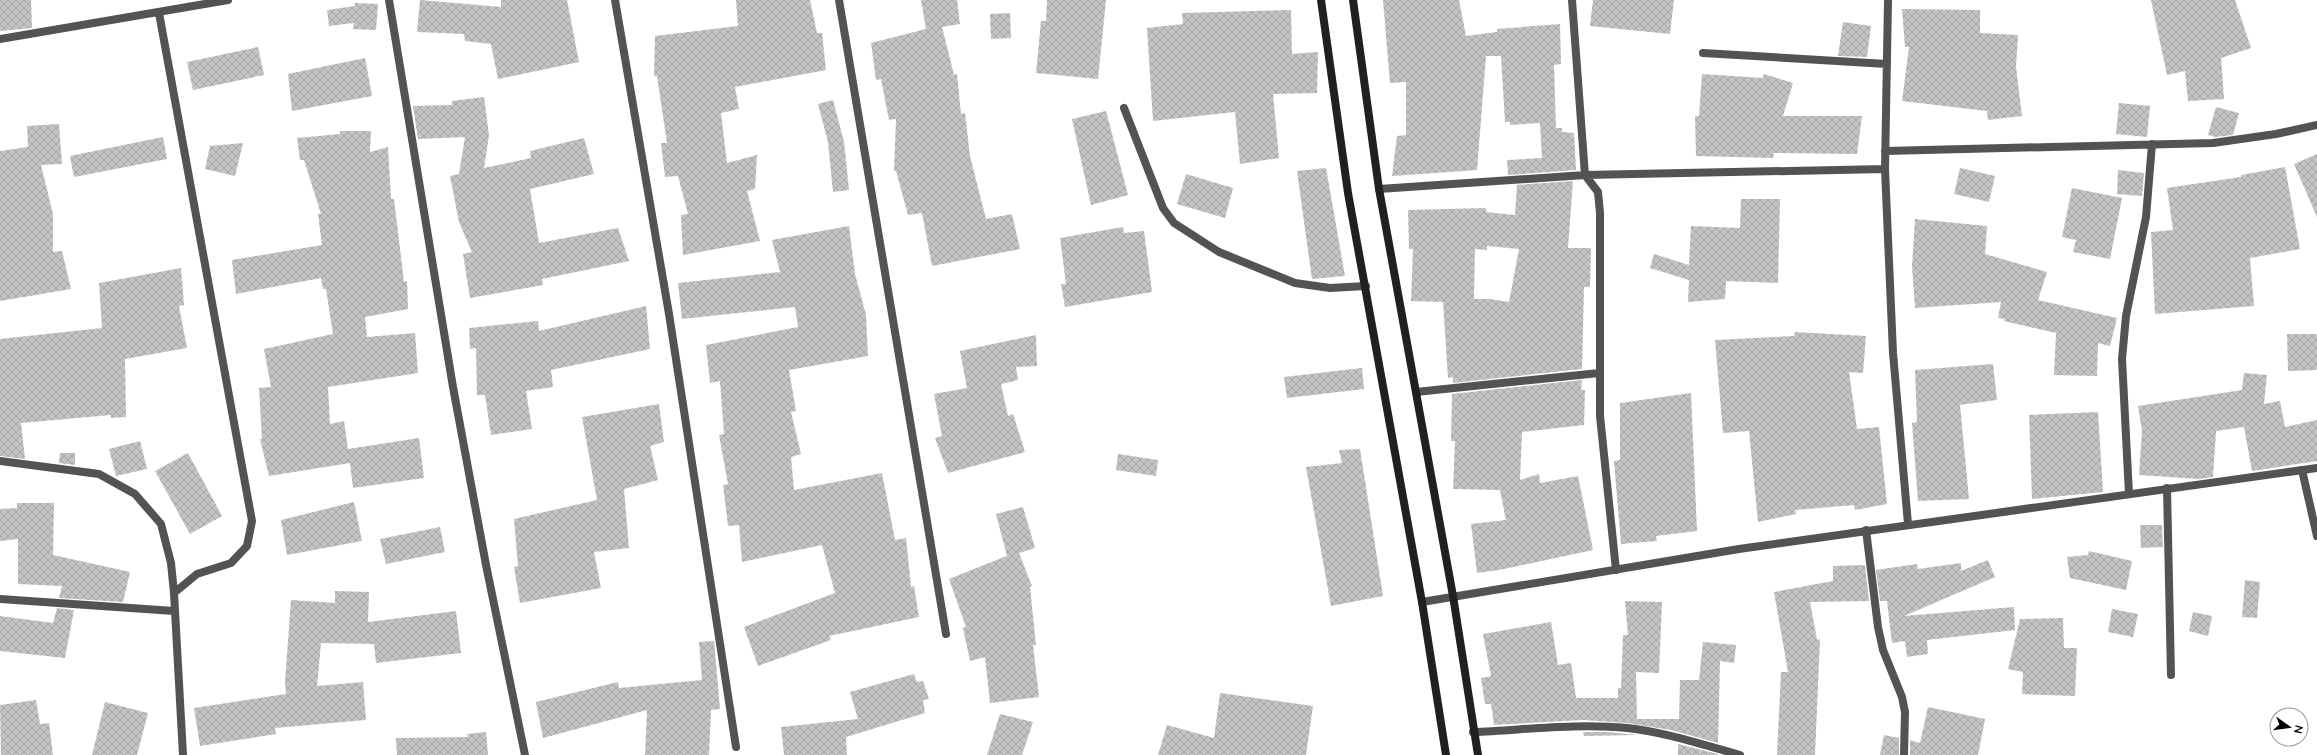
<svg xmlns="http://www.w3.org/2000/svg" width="2317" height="755" font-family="'Nunito Sans',sans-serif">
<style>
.building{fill:url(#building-cross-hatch);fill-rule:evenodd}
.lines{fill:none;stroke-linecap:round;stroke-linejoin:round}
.minor{stroke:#535353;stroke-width:8}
.tertiary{stroke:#535353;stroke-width:8}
.secondary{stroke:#202020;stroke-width:8}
</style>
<defs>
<pattern id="building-cross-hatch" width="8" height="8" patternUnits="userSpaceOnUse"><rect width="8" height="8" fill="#c3c3c3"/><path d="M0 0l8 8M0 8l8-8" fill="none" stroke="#a6a6a6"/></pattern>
</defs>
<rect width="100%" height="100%" fill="#fff"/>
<path class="building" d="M 0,0 L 31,0 L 32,28 L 0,31 Z
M 420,0 L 501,7 L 501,0 L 567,0 L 579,62 L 498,79 L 491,44 L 465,41 L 464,34 L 417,32 Z
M 736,0 L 810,0 L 817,33 L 822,33 L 826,70 L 735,87 L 739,109 L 721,113 L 727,163 L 757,155 L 755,189 L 747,191 L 760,241 L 683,255 L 681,215 L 688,214 L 678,176 L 665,177 L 661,143 L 667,143 L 657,76 L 654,76 L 655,36 L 738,26 Z
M 921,0 L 957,0 L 960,24 L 942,27 L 954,75 L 957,74 L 961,114 L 965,113 L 970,156 L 986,219 L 1012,214 L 1020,249 L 932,266 L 922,213 L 908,215 L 896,171 L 894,171 L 896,119 L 889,120 L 881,79 L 876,80 L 871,43 L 926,29 Z
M 1047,0 L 1106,0 L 1098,79 L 1036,73 L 1041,21 L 1046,21 Z
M 1383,0 L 1459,0 L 1466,36 L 1497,32 L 1497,29 L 1560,24 L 1561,64 L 1554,65 L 1556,128 L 1562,128 L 1562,132 L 1574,133 L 1576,170 L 1508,175 L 1507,160 L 1542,158 L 1540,123 L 1510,125 L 1510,122 L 1505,122 L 1501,56 L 1486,56 L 1477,170 L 1392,176 L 1397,136 L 1406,135 L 1406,82 L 1390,83 Z
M 1593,0 L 1674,0 L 1670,34 L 1590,26 Z
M 2151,0 L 2235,0 L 2251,48 L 2221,58 L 2224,99 L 2188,101 L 2185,71 L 2167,75 Z
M 355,3 L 378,4 L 376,30 L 353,29 L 354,23 L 329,26 L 327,10 L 355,6 Z
M 1902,9 L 1980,10 L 1980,33 L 2018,35 L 2016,67 L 2022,116 L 1988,120 L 1987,111 L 1902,101 L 1909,47 L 1905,47 Z
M 1291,10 L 1292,54 L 1318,52 L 1317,93 L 1273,94 L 1279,158 L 1240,164 L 1235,112 L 1153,121 L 1147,28 L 1183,24 L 1182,13 Z
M 1010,13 L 1011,38 L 991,39 L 990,14 Z
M 1843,22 L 1871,26 L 1867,57 L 1838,56 Z
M 258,47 L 264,75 L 193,90 L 187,62 Z
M 365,58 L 372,96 L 292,111 L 288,74 Z
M 1702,74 L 1763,78 L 1764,74 L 1793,83 L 1783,116 L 1862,116 L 1857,154 L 1774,153 L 1773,158 L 1696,156 L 1695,116 L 1699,116 Z
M 484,97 L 489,135 L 484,168 L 531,158 L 530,151 L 584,138 L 594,174 L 530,189 L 539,243 L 618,228 L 629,261 L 542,279 L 543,285 L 470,298 L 463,254 L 472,252 L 459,222 L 450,176 L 459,174 L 465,137 L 418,139 L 413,106 L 452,105 L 452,101 Z
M 833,100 L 844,142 L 849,190 L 833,192 L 828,142 L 818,104 Z
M 2119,103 L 2150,106 L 2147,137 L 2116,134 Z
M 2216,107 L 2239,113 L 2233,135 L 2216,137 L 2208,135 Z
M 1106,111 L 1128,195 L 1091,205 L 1072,119 Z
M 59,124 L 62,164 L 41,165 L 53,214 L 53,252 L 62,251 L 71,289 L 0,301 L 0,151 L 28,147 L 27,126 Z
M 340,131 L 371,131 L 370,152 L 388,147 L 391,199 L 394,199 L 404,282 L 407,281 L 408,309 L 365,317 L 367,337 L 415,333 L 418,373 L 328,387 L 330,424 L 344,421 L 348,449 L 419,438 L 424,478 L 353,488 L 350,463 L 269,476 L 260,439 L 262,439 L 259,388 L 271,387 L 264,349 L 333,334 L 326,289 L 323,289 L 321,278 L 236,294 L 232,260 L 322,245 L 318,214 L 321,214 L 304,160 L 300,160 L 297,138 L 340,134 Z
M 163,137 L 167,159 L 74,177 L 70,156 Z
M 243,143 L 235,176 L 205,169 L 210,146 Z
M 2317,154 L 2317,217 L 2294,164 Z
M 2285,167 L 2300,249 L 2250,258 L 2254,306 L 2155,314 L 2151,232 L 2173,230 L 2167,188 L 2241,177 L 2241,175 Z
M 1326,168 L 1345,276 L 1312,279 L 1297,171 Z
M 1960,168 L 1995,176 L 1989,202 L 1954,194 Z
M 2118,170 L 2144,173 L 2142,196 L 2117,194 Z
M 1186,174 L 1233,188 L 1225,218 L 1177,204 Z
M 1573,181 L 1568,248 L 1591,248 L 1590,287 L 1584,287 L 1582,369 L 1453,383 L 1453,377 L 1448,378 L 1443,302 L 1411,301 L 1413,249 L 1409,249 L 1408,210 L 1486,208 L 1486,212 L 1515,215 L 1517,185 ZM 1487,246 L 1519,249 L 1509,302 L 1490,299 L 1474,299 L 1475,249 L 1487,250 Z
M 2072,188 L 2122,198 L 2110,259 L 2073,252 L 2076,240 L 2062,237 Z
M 1741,199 L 1780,199 L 1778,283 L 1726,281 L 1725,299 L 1688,302 L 1689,280 L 1650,268 L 1654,254 L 1689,265 L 1691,226 L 1740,228 Z
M 1915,219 L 1987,226 L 1985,254 L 2047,272 L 2038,300 L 2117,318 L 2110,346 L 2098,343 L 2097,376 L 2054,375 L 2056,333 L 2004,321 L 2005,319 L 1998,318 L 2001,302 L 1915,308 L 1912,266 Z
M 849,226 L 855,274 L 866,315 L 868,356 L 789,370 L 796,411 L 791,412 L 801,454 L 791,457 L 794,490 L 882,473 L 895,540 L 906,538 L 911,587 L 914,586 L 919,617 L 829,636 L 831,640 L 758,666 L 744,627 L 835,593 L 822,545 L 742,562 L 739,525 L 728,526 L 723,485 L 728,484 L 719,435 L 724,434 L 720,381 L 710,383 L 706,345 L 798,327 L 795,307 L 682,319 L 678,283 L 780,272 L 772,240 Z
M 1123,227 L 1124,233 L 1144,231 L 1152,292 L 1065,307 L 1061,284 L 1066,284 L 1060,238 Z
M 181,268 L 184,305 L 179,306 L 187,348 L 125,359 L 126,417 L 111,418 L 111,415 L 21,423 L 25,459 L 0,456 L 0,339 L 102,328 L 99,283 Z
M 646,306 L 650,349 L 551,370 L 553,387 L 526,391 L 532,429 L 491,435 L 485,395 L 477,395 L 476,348 L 470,349 L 469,328 L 538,321 L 539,331 Z
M 1795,332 L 1866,336 L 1863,373 L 1849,372 L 1857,429 L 1879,427 L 1887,504 L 1855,510 L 1854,505 L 1795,510 L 1796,514 L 1758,522 L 1749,431 L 1723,433 L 1715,340 L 1794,336 Z
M 2287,334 L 2317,334 L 2317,370 L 2288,371 Z
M 1036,335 L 1037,366 L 1016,367 L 1018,380 L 1001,384 L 1008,416 L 1013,414 L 1025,452 L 948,473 L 935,438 L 942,436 L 934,394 L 967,388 L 960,351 Z
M 1993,364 L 1997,400 L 1960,405 L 1969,499 L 1918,501 L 1912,423 L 1917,422 L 1915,370 Z
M 1362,368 L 1364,389 L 1287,398 L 1284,377 Z
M 2244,373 L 2267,375 L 2264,404 L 2280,401 L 2285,427 L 2317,420 L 2317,461 L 2252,471 L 2244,427 L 2216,431 L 2213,477 L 2199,479 L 2139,475 L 2142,431 L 2138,406 L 2242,390 Z
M 1582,380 L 1581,390 L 1585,390 L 1584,425 L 1522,432 L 1520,480 L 1539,474 L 1540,483 L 1578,476 L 1593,550 L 1499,570 L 1477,573 L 1471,524 L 1506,520 L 1500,490 L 1453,489 L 1455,441 L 1451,441 L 1452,394 Z
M 1691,393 L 1697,531 L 1656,536 L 1657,541 L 1621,544 L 1614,461 L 1620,460 L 1620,403 Z
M 659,404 L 664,442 L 650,446 L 658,480 L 624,489 L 629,548 L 594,552 L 601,588 L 520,603 L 514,567 L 518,566 L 514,519 L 597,500 L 582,417 Z
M 2098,412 L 2103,492 L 2032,499 L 2029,415 Z
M 140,441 L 147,469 L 116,476 L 109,449 Z
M 1360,449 L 1383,596 L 1331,606 L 1306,467 L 1342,463 L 1339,450 Z
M 60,453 L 75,453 L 75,465 L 59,463 Z
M 188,453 L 222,516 L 190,534 L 155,471 Z
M 1118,454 L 1158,460 L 1156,476 L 1116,470 Z
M 354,502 L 362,541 L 287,555 L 281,520 Z
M 17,503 L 54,503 L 53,555 L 130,572 L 123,602 L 59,598 L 62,586 L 18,584 L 18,539 L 0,541 L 0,509 L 17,508 Z
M 1023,507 L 1035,548 L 1019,553 L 1032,586 L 1030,587 L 1036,645 L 1033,645 L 1039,697 L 990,703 L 985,657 L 970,661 L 963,628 L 966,627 L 949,579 L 1009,555 L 1007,556 L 996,514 Z
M 2140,525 L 2162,525 L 2163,547 L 2141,548 Z
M 440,527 L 445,552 L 386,564 L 380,539 Z
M 2089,551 L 2132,561 L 2126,590 L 2070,578 L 2067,557 L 2088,555 Z
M 1988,560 L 1995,577 L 1904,616 L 2014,607 L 2015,630 L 1927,640 L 1928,654 L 1907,657 L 1905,641 L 1892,643 L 1887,601 L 1880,601 L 1876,570 L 1917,564 L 1918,569 L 1961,563 L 1961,571 Z
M 1865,565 L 1869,601 L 1810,602 L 1817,640 L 1820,639 L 1815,755 L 1777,755 L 1781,672 L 1788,672 L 1774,592 L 1833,581 L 1833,566 Z
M 2245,580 L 2260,582 L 2257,618 L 2242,617 Z
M 335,591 L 369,592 L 368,622 L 456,611 L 461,653 L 376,663 L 374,644 L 321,643 L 317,686 L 363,682 L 366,720 L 275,728 L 276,734 L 200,746 L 194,708 L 286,694 L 285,682 L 291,600 L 335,603 Z
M 1625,601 L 1662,602 L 1659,673 L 1636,672 L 1637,719 L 1679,719 L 1680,680 L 1699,680 L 1703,642 L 1736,645 L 1734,663 L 1720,661 L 1718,743 L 1671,730 L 1627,723 L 1583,720 L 1494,725 L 1491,704 L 1485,704 L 1481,678 L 1491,676 L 1483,634 L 1551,622 L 1558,665 L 1571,663 L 1576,698 L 1618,698 L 1618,688 L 1621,688 L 1623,635 L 1628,635 Z
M 57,608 L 74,610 L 65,658 L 0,651 L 0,616 L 53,623 Z
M 2112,609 L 2138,614 L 2133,637 L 2108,632 Z
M 2193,612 L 2212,616 L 2208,636 L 2189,631 Z
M 2063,618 L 2064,648 L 2077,648 L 2075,696 L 2022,694 L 2023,672 L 2008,669 L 2020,619 Z
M 714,641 L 720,709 L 711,710 L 709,755 L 645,755 L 647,710 L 543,738 L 536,702 L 618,682 L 619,688 L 702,680 L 699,642 Z
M 914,674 L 917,682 L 923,681 L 929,699 L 923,700 L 925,713 L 846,737 L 847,755 L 784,755 L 781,727 L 858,719 L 850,692 Z
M 1220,693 L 1313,706 L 1306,755 L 1158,755 L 1167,725 L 1214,738 Z
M 36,700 L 40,724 L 49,723 L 53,755 L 1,755 L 0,705 Z
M 105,702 L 148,713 L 137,755 L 92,755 Z
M 1928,707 L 1985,719 L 1978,755 L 1910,755 L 1910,740 L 1920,743 Z
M 1000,714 L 1033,722 L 1022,755 L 987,755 Z
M 486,732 L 488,755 L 397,755 L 396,738 L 468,737 L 467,734 Z
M 1583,732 L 1608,732 L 1638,735 L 1584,736 Z
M 1884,735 L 1899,738 L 1899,755 L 1880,755 Z
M 1678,744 L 1718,754 L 1718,755 L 1678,755 Z"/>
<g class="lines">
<path class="minor" d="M 389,0 L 453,387 L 486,565 L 525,755
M 615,0 L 669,314 L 736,747
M 839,0 L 946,634
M 1572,0 L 1585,175 L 1598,192 L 1600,213 L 1600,416 L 1616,570
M 1888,0 L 1885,169 L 1893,353 L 1908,524
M 159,13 L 252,521 L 247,546 L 231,563 L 197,574 L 174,593
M 0,39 L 228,0
M 1703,53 L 1887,64
M 1124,108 L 1163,208 L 1174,223 L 1219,252 L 1295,283 L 1330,288 L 1366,286
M 1885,151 L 2213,143 L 2276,134 L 2317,125
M 1379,189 L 1585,175 L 1885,169
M 1416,392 L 1599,373
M 0,461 L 99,474 L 135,494 L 161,524 L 171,563 L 174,593 L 183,755
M 2302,470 L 2317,536
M 2167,488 L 2171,675
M 2129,494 L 2122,359 L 2126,316 L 2146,217 L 2152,144
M 1866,530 L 1878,627 L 1883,650 L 1902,697 L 1905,712 L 1904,755
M 0,599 L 174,611
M 1473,732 C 1524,730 1576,723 1627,728 C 1665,732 1703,745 1740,755"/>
<path class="tertiary" d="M 1422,602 L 1739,549 L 2317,468"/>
<path class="secondary" d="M 1321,0 L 1348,193 L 1422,602 L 1446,755
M 1353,0 L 1379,189 L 1453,596 L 1478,755"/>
</g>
<g transform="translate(2289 727) rotate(104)"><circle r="19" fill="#ffffff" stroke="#999999"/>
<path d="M0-3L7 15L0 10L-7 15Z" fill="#000000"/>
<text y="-6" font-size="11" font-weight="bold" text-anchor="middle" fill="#000000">N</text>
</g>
</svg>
